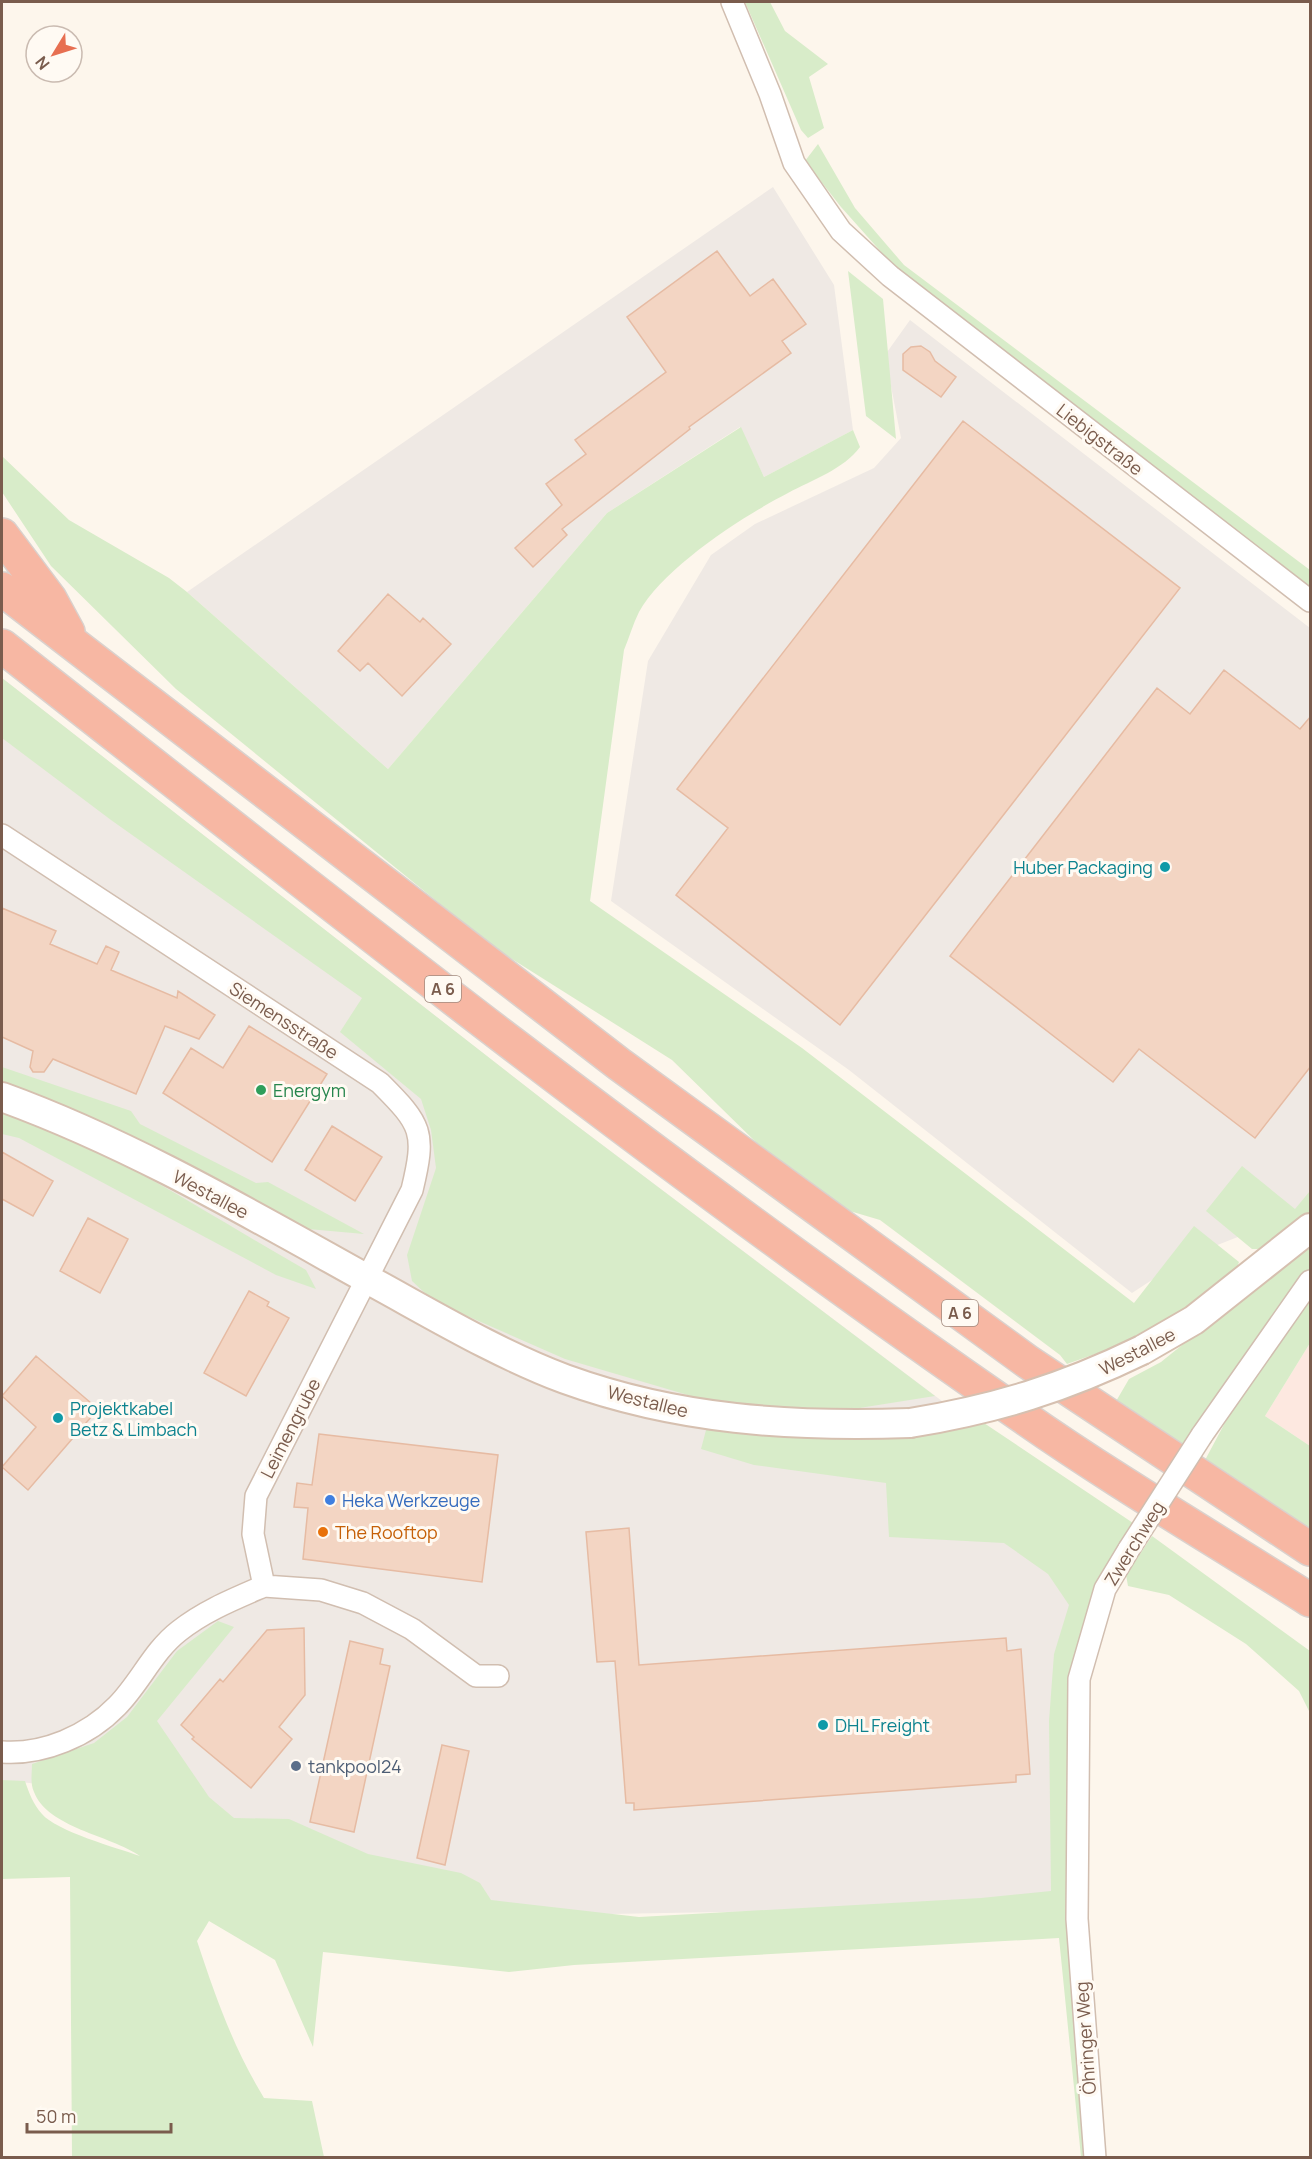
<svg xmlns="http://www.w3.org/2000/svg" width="1312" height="2159" font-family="Manrope,sans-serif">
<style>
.commercial{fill:#fde8e0}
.industrial{fill:#efe9e4}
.green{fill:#d8ecc9}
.building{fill:#f3d5c3;stroke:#e6bba3;stroke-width:1.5}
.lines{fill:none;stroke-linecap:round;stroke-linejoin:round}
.minor-casing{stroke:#d1beb0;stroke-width:24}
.secondary-casing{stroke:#d6c0b0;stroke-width:32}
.motorway-casing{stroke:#dad1cd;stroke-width:36}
.minor{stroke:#fff;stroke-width:21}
.secondary{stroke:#fff;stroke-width:28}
.motorway{stroke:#f7b7a3;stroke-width:33}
.minor-bridge-casing{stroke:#d1beb0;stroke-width:24;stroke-linecap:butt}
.secondary-bridge-casing{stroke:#d6c0b0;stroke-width:32;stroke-linecap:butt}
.minor-bridge{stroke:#fff;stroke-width:21}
.secondary-bridge{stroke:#fff;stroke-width:28}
.culture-dot{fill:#0f9aa8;stroke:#fffaf3;stroke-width:2}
.leisure-dot{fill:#2e9e5b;stroke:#fffaf3;stroke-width:2}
.shop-dot{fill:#3f7fe0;stroke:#fffaf3;stroke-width:2}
.food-dot{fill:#e8710a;stroke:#fffaf3;stroke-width:2}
.service-dot{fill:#5c6f8a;stroke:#fffaf3;stroke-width:2}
.labels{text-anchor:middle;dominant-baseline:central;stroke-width:6;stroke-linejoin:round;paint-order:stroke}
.shield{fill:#fffaf3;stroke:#a28b7f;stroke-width:1.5}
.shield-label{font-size:16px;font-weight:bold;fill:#7a5c4d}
.street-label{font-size:18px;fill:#7a5c4d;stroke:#fffaf3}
.culture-label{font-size:18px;fill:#0d838f;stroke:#fffaf3;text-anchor:start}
.leisure-label{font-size:18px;fill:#27864d;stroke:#fffaf3;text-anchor:start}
.shop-label{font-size:18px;fill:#366cbe;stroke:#fffaf3;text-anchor:start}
.food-label{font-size:18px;fill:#c56008;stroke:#fffaf3;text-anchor:start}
.service-label{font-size:18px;fill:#4e5e75;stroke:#fffaf3;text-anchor:start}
</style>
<rect width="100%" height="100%" fill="#fdf6ec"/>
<path class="commercial" d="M 1310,1343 L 1310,1446 L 1265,1416 Z"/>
<path class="industrial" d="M 773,187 L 834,285 L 853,430 L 764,477 L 740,427 L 607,513 L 388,769 L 187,592 Z
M 910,320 L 1310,628 L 1310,1203 L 1304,1211 L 1187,1257 L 1132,1293 L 849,1070 L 611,901 L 648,661 L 711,555 L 755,524 L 874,468 L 901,438 L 885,355 Z
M 2,678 L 560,1113 L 999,1444 L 1090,1584 L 1056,1906 L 609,1914 L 464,1905 L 129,1794 L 2,1780 Z"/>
<path class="green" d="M 745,2 L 770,2 L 785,31 L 828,64 L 809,77 L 824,128 L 808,138 L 801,130 Z
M 818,144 L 855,208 L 904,265 L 1310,570 L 1310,590 L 899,272 L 841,207 L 805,161 Z
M 848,271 L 883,299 L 896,439 L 866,416 Z
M 741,427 L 764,477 L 853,430 L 860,447 C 844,469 812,480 788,493 C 743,516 663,568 639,612 C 633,624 629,638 624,650 L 590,901 L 802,1048 L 1134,1303 L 1194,1226 L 1239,1262 L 1233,1279 L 1177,1319 L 1129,1342 L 1067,1364 L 1060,1355 L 880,1220 L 816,1201 L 672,1060 L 493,947 L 176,689 L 51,566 L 2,492 L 2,449 L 3,457 L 69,520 L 169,578 L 187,592 L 388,769 L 607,513 Z
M 2,678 L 560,1113 L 935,1396 L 853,1409 L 755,1407 L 698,1398 L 565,1359 L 458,1312 L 427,1295 L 412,1281 L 407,1255 L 436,1168 L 431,1130 L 421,1099 L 340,1032 L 362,998 L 111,820 L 2,738 Z
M 2,1067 L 131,1111 L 140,1124 L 256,1183 L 268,1182 L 364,1234 L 308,1229 L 154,1150 L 2,1084 Z
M 2,1110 C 107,1146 209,1215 306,1270 L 316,1289 L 276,1275 L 19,1138 L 2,1134 Z
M 1242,1166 L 1295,1209 L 1310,1191 L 1310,1216 L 1272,1249 L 1252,1249 L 1206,1211 Z
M 1310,1242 L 1310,1271 L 1185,1449 L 1115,1403 L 1129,1379 L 1161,1362 Z
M 1310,1292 L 1310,1343 L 1265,1416 L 1310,1446 L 1310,1529 L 1204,1462 L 1235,1404 Z
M 969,1413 L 1142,1529 L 1129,1549 L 1079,1679 L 1095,2157 L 1081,2157 L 1059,1938 L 574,1965 L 509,1972 L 323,1952 L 313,2047 L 275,1960 L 209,1921 L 197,1941 C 216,1998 233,2047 264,2098 L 312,2101 L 324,2157 L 72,2157 L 70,1877 L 2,1879 L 2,1780 L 25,1781 C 29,1793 33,1804 42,1814 C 56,1831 117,1848 140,1856 C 110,1835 48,1828 34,1792 C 30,1784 32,1772 32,1764 L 94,1743 L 127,1717 L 177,1651 L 218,1621 L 234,1627 L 157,1721 L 209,1797 L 234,1818 L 289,1819 L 368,1854 L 461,1873 L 480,1883 L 491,1900 L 639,1917 L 981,1898 L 1051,1891 L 1049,1721 L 1054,1654 L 1069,1605 L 1048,1574 L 1004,1543 L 889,1537 L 886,1483 L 754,1465 L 701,1449 L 710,1415 Z
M 1152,1536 L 1310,1651 L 1310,1713 L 1299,1691 L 1246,1644 L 1169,1595 L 1128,1586 L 1126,1575 Z"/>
<path class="building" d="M 717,251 L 750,296 L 773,279 L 806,324 L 782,341 L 791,353 L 689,427 L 690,429 L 562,529 L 567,535 L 533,567 L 515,548 L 562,505 L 546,484 L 586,454 L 575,440 L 666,372 L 627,317 Z
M 921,346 L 930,352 L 935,361 L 956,377 L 941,397 L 903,370 L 903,354 L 911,347 Z
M 963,421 L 1180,588 L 840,1025 L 676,895 L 728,828 L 677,789 Z
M 388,594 L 420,622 L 423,618 L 451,644 L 402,696 L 368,663 L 360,671 L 338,651 Z
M 1224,670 L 1300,729 L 1311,716 L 1311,1066 L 1255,1138 L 1139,1049 L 1113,1082 L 950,956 L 1157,688 L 1190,714 Z
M 2,908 L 56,931 L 50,944 L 97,964 L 106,946 L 119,952 L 111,970 L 177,998 L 178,991 L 215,1015 L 199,1039 L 165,1026 L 136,1094 L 53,1059 L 44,1072 L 33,1072 L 30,1067 L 33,1051 L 2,1037 Z
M 249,1026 L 327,1074 L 272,1162 L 163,1093 L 191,1048 L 223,1068 Z
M 332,1126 L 382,1157 L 355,1201 L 305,1170 Z
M 2,1152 L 53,1181 L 33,1216 L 2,1199 Z
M 88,1218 L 128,1239 L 100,1293 L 60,1271 Z
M 249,1291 L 269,1302 L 267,1306 L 289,1318 L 246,1396 L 204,1373 Z
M 36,1356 L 98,1409 L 28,1490 L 2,1467 L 36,1427 L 2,1396 Z
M 319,1434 L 498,1455 L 482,1582 L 303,1559 L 308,1508 L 294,1507 L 297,1483 L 312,1485 Z
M 629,1528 L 639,1665 L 1006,1638 L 1007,1651 L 1021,1649 L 1030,1774 L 1016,1775 L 1016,1782 L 634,1810 L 634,1803 L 626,1803 L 615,1661 L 597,1662 L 586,1532 Z
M 304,1628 L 305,1695 L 279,1727 L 292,1739 L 251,1788 L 192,1739 L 194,1737 L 181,1725 L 220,1679 L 223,1682 L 267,1630 Z
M 350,1641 L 383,1649 L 380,1664 L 390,1666 L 354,1832 L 310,1822 Z
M 442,1745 L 469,1751 L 445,1865 L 417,1858 Z"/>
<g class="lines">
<g class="minor-casing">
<path id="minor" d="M 732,2 L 770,94 L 794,163 L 841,231 L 890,276 L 1310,601
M 2,835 L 380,1083 C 422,1125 426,1132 412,1190 L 256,1496 L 253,1534 L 264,1586 C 234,1599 204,1611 179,1631 C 153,1651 140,1683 117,1706 C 88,1736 43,1755 2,1752
M 1202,1435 L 1310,1281
M 264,1586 L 321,1590 L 363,1603 L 412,1629 L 476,1676 L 498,1676
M 1095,2158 L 1077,1919 L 1079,1679 L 1105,1589 L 1129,1549"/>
</g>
<g class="secondary-casing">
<path id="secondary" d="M 2,1097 C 134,1145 257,1218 380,1286 C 440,1319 501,1355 565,1379 C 678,1420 791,1427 910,1423
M 1142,1350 L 1194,1320 L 1310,1228"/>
</g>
<g class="motorway-casing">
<path id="motorway" d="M 2,535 L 50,599 L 68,632
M 2,589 L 619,1064 L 1028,1362 L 1310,1549
M 2,646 C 336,909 672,1174 1022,1416 C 1115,1481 1214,1539 1310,1600"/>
</g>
<use href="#minor" class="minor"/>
<use href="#secondary" class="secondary"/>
<use href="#motorway" class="motorway"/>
<g class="minor-bridge-casing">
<path id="minor-bridge" d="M 1129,1549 L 1202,1435"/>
</g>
<g class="secondary-bridge-casing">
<path id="secondary-bridge" d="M 910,1423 C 996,1409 1064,1388 1142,1350"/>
</g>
<use href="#minor-bridge" class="minor-bridge"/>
<use href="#secondary-bridge" class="secondary-bridge"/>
</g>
<g class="culture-dot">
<circle cx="1165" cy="867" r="6"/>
<circle cx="58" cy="1418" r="6"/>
<circle cx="823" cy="1725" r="6"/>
</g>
<circle class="leisure-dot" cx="261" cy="1090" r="6"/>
<circle class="shop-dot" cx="330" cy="1500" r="6"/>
<circle class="food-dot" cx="323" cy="1532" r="6"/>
<circle class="service-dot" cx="296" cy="1766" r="6"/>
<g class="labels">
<g class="shield">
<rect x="425" y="976" width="36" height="26" rx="4.5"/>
<rect x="942" y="1300" width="36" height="26" rx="4.5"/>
</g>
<g class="shield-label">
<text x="443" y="989">A 6</text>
<text x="960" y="1313">A 6</text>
</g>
<g class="street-label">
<text transform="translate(1100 439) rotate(38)">Liebigstraße</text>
<text transform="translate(284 1020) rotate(33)">Siemensstraße</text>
<text transform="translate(211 1194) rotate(28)">Westallee</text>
<text transform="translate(1137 1351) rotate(-27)">Westallee</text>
<text transform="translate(648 1401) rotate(14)">Westallee</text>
<text transform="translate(290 1428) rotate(-63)">Leimengrube</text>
<text transform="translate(1134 1543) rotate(-58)">Zwerchweg</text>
<text transform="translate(1085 2038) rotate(-94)">Öhringer Weg</text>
</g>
<g class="culture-label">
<text x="1153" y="867" text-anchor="end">Huber Packaging</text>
<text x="70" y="1408">Projektkabel<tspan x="70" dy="21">Betz &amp; Limbach</tspan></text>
<text x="835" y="1725">DHL Freight</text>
</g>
<g class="leisure-label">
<text x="273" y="1090">Energym</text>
</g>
<g class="shop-label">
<text x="342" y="1500">Heka Werkzeuge</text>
</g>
<g class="food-label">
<text x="335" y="1532">The Rooftop</text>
</g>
<g class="service-label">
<text x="308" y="1766">tankpool24</text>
</g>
</g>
<rect width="1312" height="2159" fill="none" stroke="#7a5c4d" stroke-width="6"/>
<g transform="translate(54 54) rotate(232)"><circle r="28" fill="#fffaf3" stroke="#cabbb1" stroke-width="1.5"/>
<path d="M0-4.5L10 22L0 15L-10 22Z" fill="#e76f51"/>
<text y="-9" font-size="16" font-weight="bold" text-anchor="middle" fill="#7a5c4d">N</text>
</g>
<path d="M27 2123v9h144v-9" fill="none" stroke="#7a5c4d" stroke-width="3"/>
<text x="36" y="2123" font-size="18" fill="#7a5c4d" stroke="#fffaf3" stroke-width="4.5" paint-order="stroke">50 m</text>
</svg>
